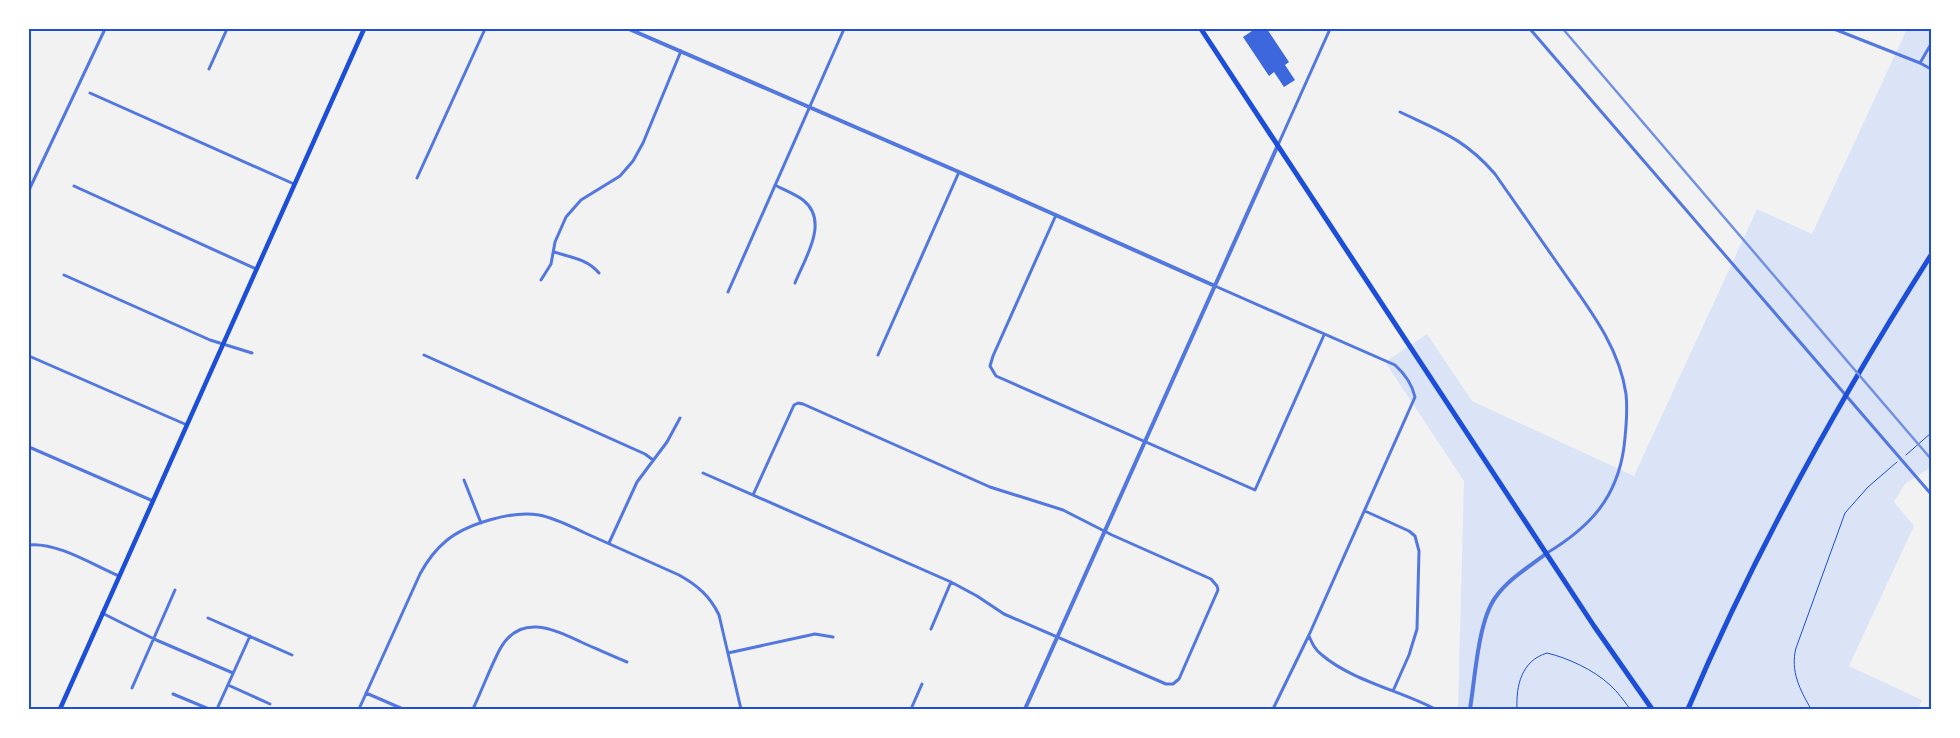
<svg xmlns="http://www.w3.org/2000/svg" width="1960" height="738" font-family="'DejaVu Sans',sans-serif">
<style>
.green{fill:#dbe4f7}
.building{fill:#3d67dc}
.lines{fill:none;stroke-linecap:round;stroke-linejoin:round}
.path{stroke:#1d4ed8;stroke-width:1}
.minor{stroke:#5277de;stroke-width:3}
.tertiary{stroke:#5277de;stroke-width:4}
.secondary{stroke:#1d4ed8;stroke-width:4.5}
.primary{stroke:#1d4ed8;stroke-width:5}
.rail{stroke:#7290e2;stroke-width:2.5}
.neatline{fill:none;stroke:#1d4ed8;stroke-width:2}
</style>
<rect width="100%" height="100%" fill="#f2f2f2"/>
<path class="green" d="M 1907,29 L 1931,29 L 1931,467 L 1905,484 L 1894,502 L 1914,526 L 1849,666 L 1922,700 L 1918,709 L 1458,709 L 1464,481 L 1385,362 L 1427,334 L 1472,401 L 1634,476 L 1757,209 L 1812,234 Z"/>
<path class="building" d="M 1255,29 L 1267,29 L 1289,62 L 1285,65 L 1295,80 L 1284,87 L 1274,72 L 1269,76 L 1243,37 Z"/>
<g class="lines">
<path class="path" d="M 1906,455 L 1931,433
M 1517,709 C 1516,686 1521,661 1547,653 C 1568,658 1594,670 1610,685 C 1618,692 1624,701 1630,709
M 1811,709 C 1800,690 1790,671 1796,648 L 1845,513 L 1868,487 L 1897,462"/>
<path class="minor" d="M 1530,29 L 1931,494
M 1834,29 L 1920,63 L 1931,69
M 1920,63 L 1931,44
M 209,69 L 227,29
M 90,93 L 294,184
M 1400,112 C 1440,131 1465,139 1495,174 C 1517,205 1538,236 1560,267 C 1587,306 1619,345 1626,394 C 1628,412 1626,430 1624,447 C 1617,498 1590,527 1547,553
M 1278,145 L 1330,29
M 417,178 L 485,29
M 775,185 C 784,190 795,194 803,200 C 830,221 805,258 795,283
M 74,186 L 256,269
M 29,190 L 105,29
M 1056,215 L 993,356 L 990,366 L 996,376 L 1255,490 L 1324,335
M 554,252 C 570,257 587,259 599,273
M 64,275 L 210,340 L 252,353
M 541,280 L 551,264 L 555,242 L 566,217 L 581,200 L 620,176 L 633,161 L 643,143 L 681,51
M 1215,286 L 1395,365 C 1405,374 1412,384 1415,397 L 1309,635 L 1273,709
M 728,292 L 844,29
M 424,355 L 645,454 L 653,460
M 878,355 L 959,172
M 29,356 L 187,425
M 29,447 L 153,501
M 703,473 L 951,582 L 977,596 L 1004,614 L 1166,684 L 1173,684 L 1179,679 L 1218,590 L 1217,586 L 1211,579 L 1112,535 L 1063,510 L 990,487 L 803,404 L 798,403 L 794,405 L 753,495
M 464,480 L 481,523
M 1365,511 L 1409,531 L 1415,536 L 1419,551 L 1417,629 L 1409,655 L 1393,691
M 609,543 L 637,482 L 667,442 L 680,418
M 29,545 C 57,542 93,565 119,576
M 102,613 L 154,639 L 233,673
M 208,618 L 292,655
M 931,629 L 951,582
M 1309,636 C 1312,643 1315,650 1322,655 C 1351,680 1401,691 1435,709
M 728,653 L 815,634 L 833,637
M 228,685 L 270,704
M 132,688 L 175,590
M 366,693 L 403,709
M 173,694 L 209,709
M 217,709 L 250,636
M 359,709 L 420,574 C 427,561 435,550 446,541 C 466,524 513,510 539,515 C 555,518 570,526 585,533 C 616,547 648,561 679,575 C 697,585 710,596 719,615 L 741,709
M 473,709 C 482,690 490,668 500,649 C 520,613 553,629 581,642 C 597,649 612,656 627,662
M 911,709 L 922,684"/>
<path class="tertiary" d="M 629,29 L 959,172 L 1215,286
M 1025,709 L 1278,145
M 1470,709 C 1475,679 1478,622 1495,598 C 1508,579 1529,567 1547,553"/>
<path class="secondary" d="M 60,709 L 364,29"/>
<path class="primary" d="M 1201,29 L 1594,626 L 1652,709
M 1688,709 C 1755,551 1839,400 1931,255"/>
<path class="rail" d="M 1563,29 L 1931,459"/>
</g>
<rect width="1960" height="738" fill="none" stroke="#ffffff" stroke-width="60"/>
<rect x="30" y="30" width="1900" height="678" class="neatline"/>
</svg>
